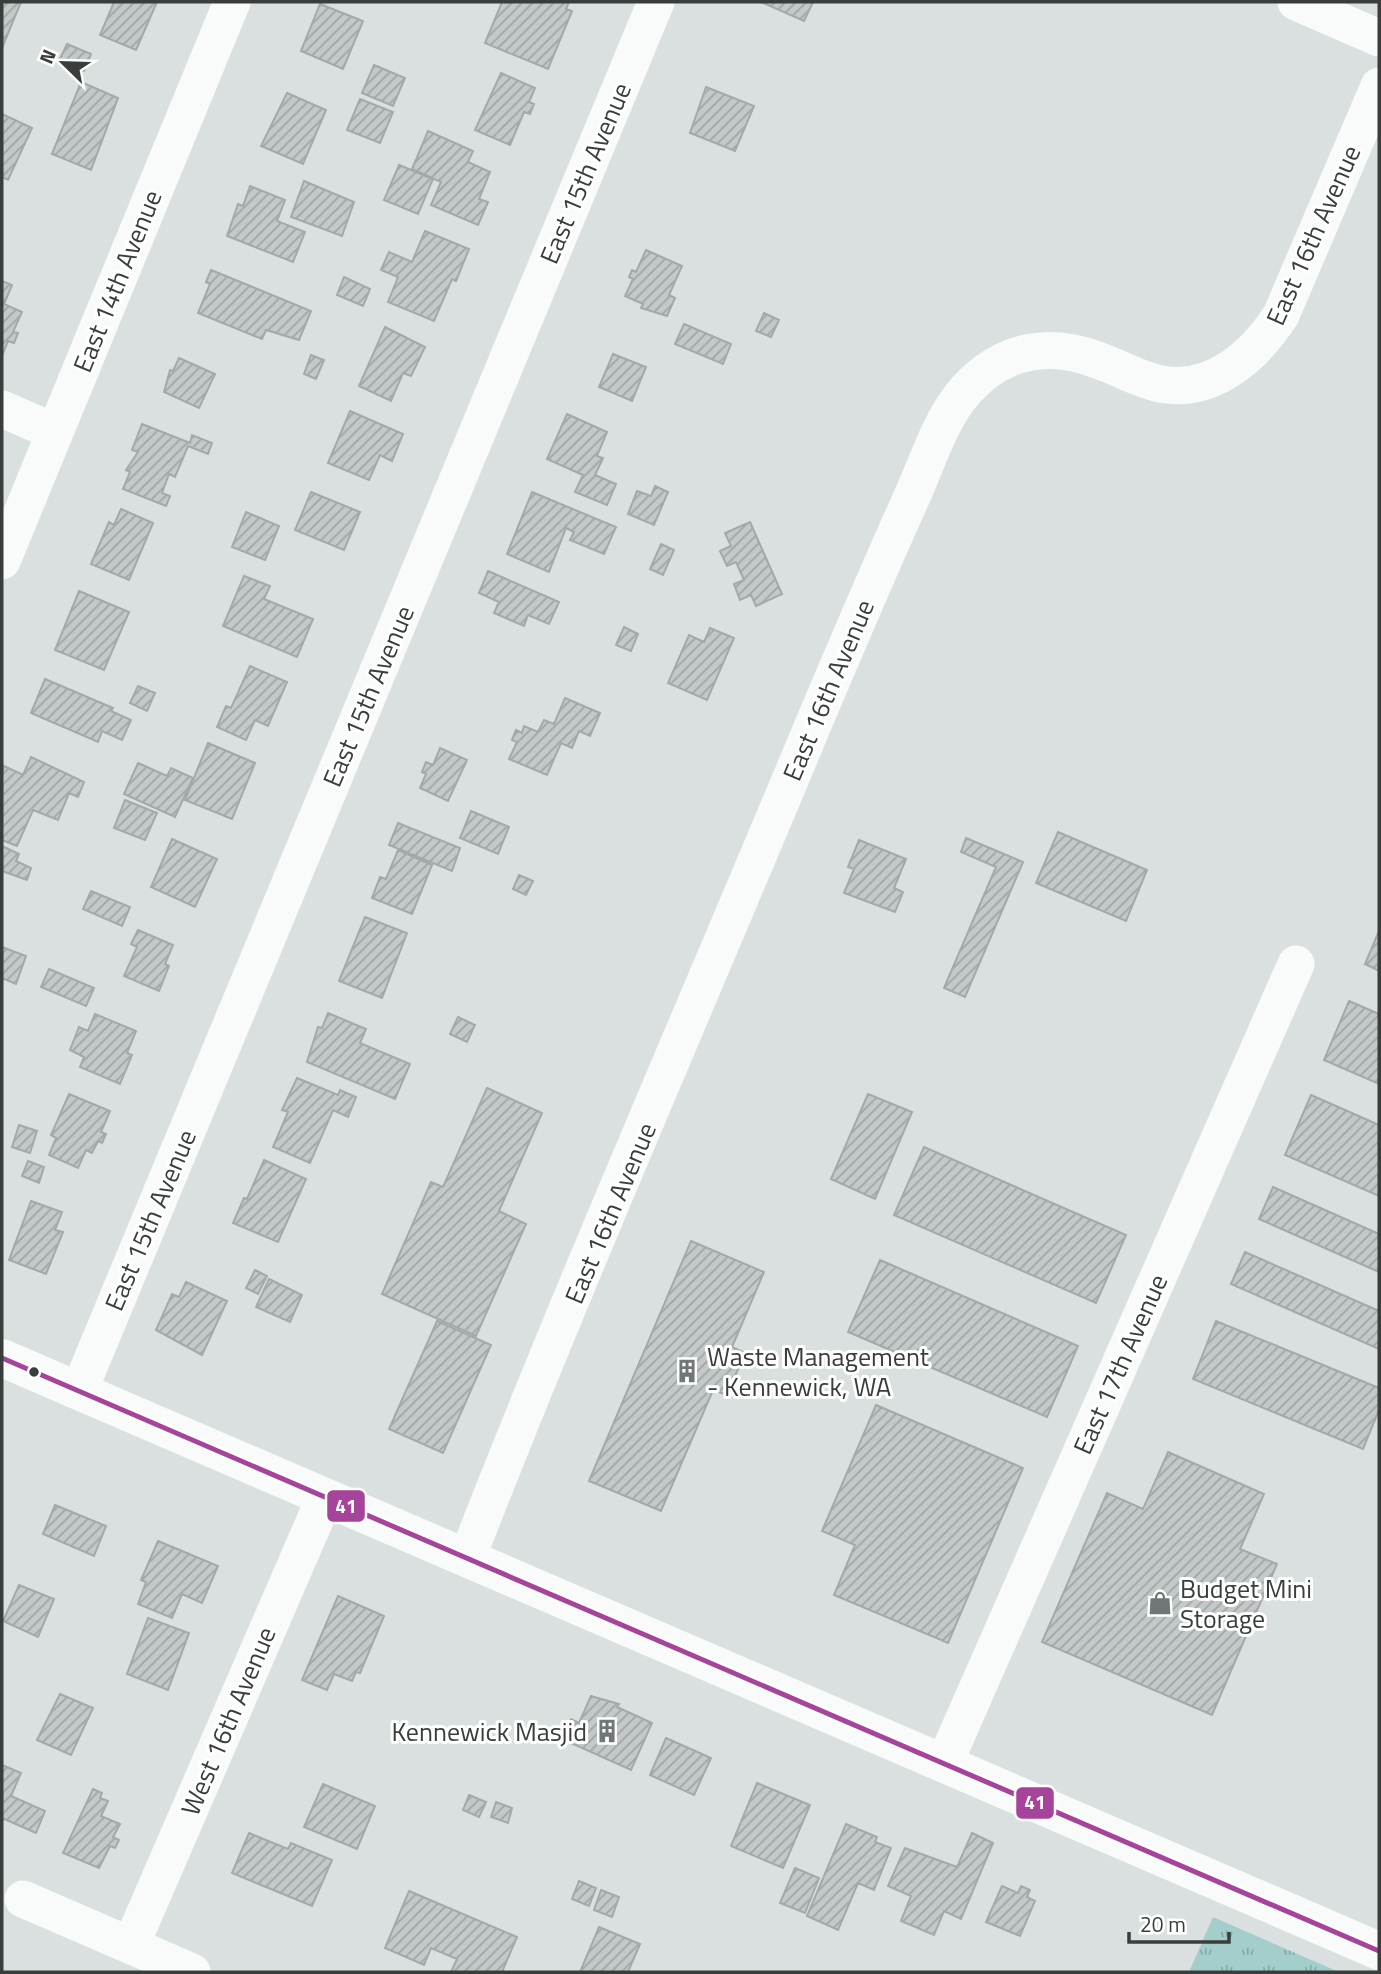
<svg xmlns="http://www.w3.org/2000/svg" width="1381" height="1974" font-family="'Titillium Web',sans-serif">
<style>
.grass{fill:url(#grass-tufts)}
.building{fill:url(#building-hatch);stroke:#a4a8a8;stroke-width:2}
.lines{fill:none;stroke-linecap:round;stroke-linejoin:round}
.street{stroke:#f9fafa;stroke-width:37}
.secondary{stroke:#f9fafa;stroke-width:38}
.bus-1-casing{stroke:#fff;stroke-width:10}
.bus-1{stroke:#a5449a;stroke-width:5}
.bus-dot{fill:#393e3d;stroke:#fff;stroke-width:2.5}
.labels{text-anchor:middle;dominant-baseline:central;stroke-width:6;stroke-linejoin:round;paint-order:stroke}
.street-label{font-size:26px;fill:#393e3d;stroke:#fff}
.poi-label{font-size:26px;fill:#393e3d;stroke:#fff;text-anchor:start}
.line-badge{stroke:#fff;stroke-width:2.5}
.badge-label{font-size:19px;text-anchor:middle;font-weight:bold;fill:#fff}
</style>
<defs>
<pattern id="grass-tufts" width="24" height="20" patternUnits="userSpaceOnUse" patternTransform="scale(1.75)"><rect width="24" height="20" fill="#a4cecb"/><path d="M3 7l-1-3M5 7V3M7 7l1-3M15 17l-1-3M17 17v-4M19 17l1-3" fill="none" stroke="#87a9a6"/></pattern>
<pattern id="building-hatch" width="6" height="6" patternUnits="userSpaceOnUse" patternTransform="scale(1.75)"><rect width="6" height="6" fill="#c3c8c8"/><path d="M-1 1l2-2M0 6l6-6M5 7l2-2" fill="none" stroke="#9fa4a4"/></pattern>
</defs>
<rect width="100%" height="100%" fill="#dae0e0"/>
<path class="grass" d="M 1213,1917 L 1339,1972 L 1189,1972 Z"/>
<path class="building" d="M 2,2 L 21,2 L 2,48 Z
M 114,2 L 157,2 L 136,50 L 100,35 Z
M 502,2 L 569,2 L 566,9 L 572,11 L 548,69 L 485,43 Z
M 761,2 L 813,2 L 804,21 Z
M 320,4 L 363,21 L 343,69 L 301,51 Z
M 67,44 L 91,54 L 84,71 L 59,61 Z
M 374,65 L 405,78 L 393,106 L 362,93 Z
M 501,73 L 535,88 L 529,102 L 534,104 L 530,114 L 524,112 L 510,145 L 475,130 Z
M 81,82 L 118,98 L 91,170 L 52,154 Z
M 706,87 L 754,106 L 735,151 L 690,133 Z
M 287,93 L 326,110 L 303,164 L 261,146 Z
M 360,99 L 393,112 L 380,143 L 347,130 Z
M 2,114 L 32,128 L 8,180 L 2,177 Z
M 428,131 L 473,151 L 468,162 L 490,172 L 479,199 L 488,202 L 478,225 L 431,205 L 441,182 L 412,169 Z
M 399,165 L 433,179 L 418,214 L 384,200 Z
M 304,181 L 354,202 L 342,236 L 291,217 Z
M 250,186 L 285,200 L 277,221 L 305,232 L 293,262 L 227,236 L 238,204 L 243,206 Z
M 425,231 L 469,249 L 456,281 L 452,279 L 434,321 L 388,302 L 398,277 L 381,270 L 389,252 L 412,262 Z
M 646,250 L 682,266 L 669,295 L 675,298 L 667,316 L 641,308 L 643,304 L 625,296 L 633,279 L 629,277 L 632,270 L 636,272 Z
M 211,270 L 311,311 L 299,340 L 266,330 L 262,339 L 198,313 L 210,284 L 206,282 Z
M 344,277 L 370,289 L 363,306 L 337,295 Z
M 2,281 L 12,285 L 4,304 L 22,312 L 13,332 L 18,333 L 14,343 L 8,341 L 2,356 Z
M 764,313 L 779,320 L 771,337 L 756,331 Z
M 684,324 L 731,344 L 723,364 L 675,344 Z
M 385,327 L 425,347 L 411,376 L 403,373 L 391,401 L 359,386 Z
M 613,354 L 646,367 L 632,401 L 599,387 Z
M 311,355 L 324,360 L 316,379 L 304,374 Z
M 179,358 L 215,374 L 199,408 L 164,392 L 170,370 L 173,371 Z
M 350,411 L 403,434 L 392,461 L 380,455 L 369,480 L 328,463 Z
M 567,414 L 607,432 L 597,456 L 603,458 L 595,475 L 616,484 L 607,505 L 575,492 L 583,475 L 547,459 Z
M 142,424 L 190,443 L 192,435 L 212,443 L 208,454 L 188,446 L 175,477 L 169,474 L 162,493 L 170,496 L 166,506 L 123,489 L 130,472 L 126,470 L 138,452 L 132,450 Z
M 655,486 L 668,492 L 654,525 L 628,514 L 637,491 L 651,496 Z
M 311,492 L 360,512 L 344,550 L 295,530 Z
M 532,492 L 616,527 L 604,554 L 570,540 L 574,532 L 566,528 L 549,572 L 507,554 Z
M 121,509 L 153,523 L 129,580 L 91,564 L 109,522 L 114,525 Z
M 246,512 L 279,526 L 265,560 L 232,547 Z
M 750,522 L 782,594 L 756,606 L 751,595 L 740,600 L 734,584 L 744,580 L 736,562 L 727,566 L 720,551 L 731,546 L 725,533 Z
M 661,544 L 674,550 L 663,575 L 650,569 Z
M 488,571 L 559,602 L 549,624 L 528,615 L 524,626 L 494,613 L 499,602 L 479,593 Z
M 244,576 L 270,586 L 264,599 L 313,619 L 297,657 L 223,626 Z
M 79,591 L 129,612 L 104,670 L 55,650 Z
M 624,627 L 638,634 L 631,651 L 616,645 Z
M 710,628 L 734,638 L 707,700 L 668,683 L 689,635 L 704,642 Z
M 250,666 L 287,682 L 268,726 L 255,720 L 246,740 L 217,727 L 226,706 L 231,708 Z
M 45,679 L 113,708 L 111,711 L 131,720 L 122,740 L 102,731 L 98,742 L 31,713 Z
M 138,686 L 155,693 L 147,711 L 130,703 Z
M 565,698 L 600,713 L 590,736 L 579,731 L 572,748 L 561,743 L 547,775 L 509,759 L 517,742 L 512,740 L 516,730 L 522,733 L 524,726 L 538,732 L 544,720 L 554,724 Z
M 208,743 L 255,763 L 232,819 L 185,800 Z
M 440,748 L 467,760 L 448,801 L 420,788 L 426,774 L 422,772 L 426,762 L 433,765 Z
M 31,757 L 84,782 L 78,797 L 69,793 L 58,820 L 33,810 L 17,846 L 2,840 L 2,772 L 4,766 L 23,775 Z
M 138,763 L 167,776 L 171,768 L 193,778 L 175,817 L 124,794 Z
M 125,800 L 157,813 L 145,840 L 114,828 Z
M 471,811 L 509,827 L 498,854 L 460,838 Z
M 398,823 L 460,848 L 452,871 L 389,845 Z
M 1058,832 L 1147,870 L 1126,921 L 1036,883 Z
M 966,838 L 1023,862 L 965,997 L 944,988 L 996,867 L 961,852 Z
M 172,839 L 217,859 L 195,907 L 151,887 Z
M 859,840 L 906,859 L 894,888 L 903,892 L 895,912 L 844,893 L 854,869 L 848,867 Z
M 2,846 L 19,854 L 16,861 L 31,868 L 27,880 L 2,871 Z
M 398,850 L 432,865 L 412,914 L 372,898 L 380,877 L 386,879 Z
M 519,875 L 533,881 L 526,895 L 513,889 Z
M 91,891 L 130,907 L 122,926 L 83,909 Z
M 365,917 L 407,933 L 382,998 L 339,981 Z
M 138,930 L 173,945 L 165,964 L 169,966 L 159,991 L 124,976 L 137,947 L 131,944 Z
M 1379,931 L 1379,971 L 1365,964 Z
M 2,947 L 26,956 L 16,984 L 2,978 Z
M 49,969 L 94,988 L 86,1006 L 41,987 Z
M 1349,1001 L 1379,1014 L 1379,1084 L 1324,1060 Z
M 328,1013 L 366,1029 L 360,1043 L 410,1064 L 395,1099 L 307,1062 L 318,1027 L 322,1028 Z
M 95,1014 L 136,1031 L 127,1053 L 132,1055 L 120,1084 L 80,1067 L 84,1057 L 70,1050 L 79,1027 L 88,1031 Z
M 458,1017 L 475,1025 L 467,1042 L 450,1034 Z
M 297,1078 L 338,1095 L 340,1090 L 356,1097 L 348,1117 L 333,1110 L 310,1163 L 273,1147 L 288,1112 L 282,1110 Z
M 487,1088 L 542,1113 L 499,1211 L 526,1224 L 476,1336 L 382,1294 L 431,1182 L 443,1187 Z
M 69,1094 L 110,1111 L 101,1132 L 106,1134 L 102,1143 L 98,1141 L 92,1153 L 86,1150 L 78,1168 L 49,1155 L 56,1138 L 51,1135 Z
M 868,1094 L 912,1112 L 875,1199 L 831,1179 Z
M 1311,1095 L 1379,1125 L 1379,1196 L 1285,1155 Z
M 19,1125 L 37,1131 L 30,1153 L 12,1147 Z
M 924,1147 L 1126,1235 L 1096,1303 L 894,1215 Z
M 264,1160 L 306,1179 L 278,1242 L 233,1223 L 244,1198 L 247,1199 Z
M 28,1161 L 44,1167 L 39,1183 L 22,1176 Z
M 1273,1187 L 1379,1234 L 1379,1272 L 1259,1219 Z
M 31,1201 L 62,1212 L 55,1230 L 63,1232 L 46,1274 L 9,1260 Z
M 691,1241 L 764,1272 L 732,1347 L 745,1353 L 727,1395 L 713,1390 L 661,1511 L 589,1481 Z
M 1245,1252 L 1379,1311 L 1379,1349 L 1231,1284 Z
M 880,1260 L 1078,1346 L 1047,1417 L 848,1332 Z
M 255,1270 L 267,1276 L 258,1294 L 246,1288 Z
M 269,1279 L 302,1295 L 290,1322 L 256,1307 Z
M 186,1282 L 227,1301 L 202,1355 L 156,1330 L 172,1294 L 179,1297 Z
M 437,1321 L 491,1345 L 443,1453 L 389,1429 Z
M 1216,1321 L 1379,1388 L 1379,1410 L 1363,1449 L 1193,1379 Z
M 876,1405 L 1023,1468 L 948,1643 L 834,1595 L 855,1545 L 822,1531 Z
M 1168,1452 L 1264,1494 L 1240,1549 L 1277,1564 L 1212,1715 L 1042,1642 L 1107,1493 L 1143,1509 Z
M 55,1505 L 106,1526 L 94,1556 L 43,1534 Z
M 158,1541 L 218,1566 L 202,1603 L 182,1594 L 172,1618 L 138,1604 L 146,1582 L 141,1580 Z
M 19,1585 L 54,1599 L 38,1637 L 3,1621 Z
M 338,1596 L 384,1616 L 360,1673 L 356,1672 L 352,1681 L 334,1674 L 327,1690 L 302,1680 Z
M 148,1618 L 189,1633 L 168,1690 L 127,1674 Z
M 60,1694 L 93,1708 L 71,1755 L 37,1740 Z
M 591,1696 L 619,1704 L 617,1707 L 652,1723 L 631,1770 L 562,1739 L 571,1719 L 579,1723 Z
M 666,1738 L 711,1758 L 694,1795 L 650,1775 Z
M 2,1765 L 21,1773 L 11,1796 L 45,1811 L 36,1833 L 2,1818 Z
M 757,1783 L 810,1805 L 783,1868 L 731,1846 Z
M 323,1784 L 375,1806 L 357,1849 L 304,1827 Z
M 93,1789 L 102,1793 L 100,1798 L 108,1801 L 101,1816 L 120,1824 L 113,1837 L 119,1840 L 115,1848 L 110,1846 L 99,1868 L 63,1853 Z
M 469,1795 L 486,1802 L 479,1817 L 463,1810 Z
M 496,1802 L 512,1808 L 508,1823 L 491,1817 Z
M 846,1824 L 877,1837 L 875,1842 L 891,1848 L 874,1890 L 858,1883 L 838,1930 L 807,1916 Z
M 249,1833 L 288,1849 L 291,1843 L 332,1860 L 312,1906 L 232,1873 Z
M 972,1833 L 993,1843 L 961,1919 L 944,1911 L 934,1935 L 901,1921 L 911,1896 L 888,1886 L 905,1848 L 957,1867 Z
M 795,1868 L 819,1878 L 805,1913 L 780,1903 Z
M 579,1881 L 596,1888 L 589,1906 L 572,1899 Z
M 1002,1886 L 1018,1893 L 1021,1886 L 1030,1890 L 1027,1897 L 1035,1901 L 1020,1936 L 986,1922 Z
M 601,1890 L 619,1897 L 612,1917 L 594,1910 Z
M 409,1891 L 517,1937 L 502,1972 L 451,1972 L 457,1959 L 431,1948 L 424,1965 L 385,1948 Z
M 599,1927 L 640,1944 L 628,1972 L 580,1972 Z"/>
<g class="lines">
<path class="street" d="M 1296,2 L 1379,38
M 2,409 L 55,432
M 2,561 L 232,2
M 79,1391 L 656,2
M 467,1558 C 576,1278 698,1002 813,725 C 846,647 879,569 914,492 C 929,458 941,418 966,390 C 1003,349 1050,341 1100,361 C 1120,368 1140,380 1161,384 C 1213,394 1255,355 1281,315 L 1379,86
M 944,1764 L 1296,964
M 23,1899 L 192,1972
M 131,1945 L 325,1497"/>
<path class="secondary" d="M 2,1358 L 1379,1951"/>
<g class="bus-1-casing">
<path id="bus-1" d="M 2,1358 L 1379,1951"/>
</g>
<use href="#bus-1" class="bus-1"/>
</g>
<defs>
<g id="building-bare" transform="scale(1.89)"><path d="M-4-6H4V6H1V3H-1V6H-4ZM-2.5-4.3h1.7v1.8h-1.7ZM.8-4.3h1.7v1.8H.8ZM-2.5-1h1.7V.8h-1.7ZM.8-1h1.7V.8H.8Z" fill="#717776" stroke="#fff" stroke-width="2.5" paint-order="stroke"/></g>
<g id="shop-bare" transform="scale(1.89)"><path d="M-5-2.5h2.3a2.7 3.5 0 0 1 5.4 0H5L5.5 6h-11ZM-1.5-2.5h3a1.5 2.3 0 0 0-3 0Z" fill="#717776" stroke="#fff" stroke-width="2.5" paint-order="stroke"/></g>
</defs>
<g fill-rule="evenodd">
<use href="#building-bare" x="687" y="1371"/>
<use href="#shop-bare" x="1160" y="1603"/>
<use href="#building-bare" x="607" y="1731"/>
</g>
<circle class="bus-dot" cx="34" cy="1372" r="6"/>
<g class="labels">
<g class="street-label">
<text transform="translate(585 173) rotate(-67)">East 15th Avenue</text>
<text transform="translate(1313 235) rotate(-66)">East 16th Avenue</text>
<text transform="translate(117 281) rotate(-68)">East 14th Avenue</text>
<text transform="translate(828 690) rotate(-67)">East 16th Avenue</text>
<text transform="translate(368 696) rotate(-67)">East 15th Avenue</text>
<text transform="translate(610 1213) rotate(-67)">East 16th Avenue</text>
<text transform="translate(150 1220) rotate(-67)">East 15th Avenue</text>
<text transform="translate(1120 1364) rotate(-66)">East 17th Avenue</text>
<text transform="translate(228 1721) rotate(-67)">West 16th Avenue</text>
</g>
<g class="poi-label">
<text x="707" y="1356">Waste Management<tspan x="707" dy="30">- Kennewick, WA</tspan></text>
<text x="1180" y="1588">Budget Mini<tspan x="1180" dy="30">Storage</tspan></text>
<text x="587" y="1731" text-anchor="end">Kennewick Masjid</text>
</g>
</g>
<g class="line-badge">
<rect x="326" y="1489" width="40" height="34" rx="7" fill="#a5449a"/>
<rect x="1015" y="1786" width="40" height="34" rx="7" fill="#a5449a"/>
</g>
<g class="badge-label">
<text x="346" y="1513">41</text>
<text x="1035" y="1809">41</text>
</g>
<rect width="1381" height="1974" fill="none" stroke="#393e3d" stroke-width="7"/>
<g transform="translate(63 63) rotate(293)" stroke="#ffffff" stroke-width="5" paint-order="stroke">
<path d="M0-5L12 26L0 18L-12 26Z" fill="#393e3d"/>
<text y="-10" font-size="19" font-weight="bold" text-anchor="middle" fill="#393e3d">N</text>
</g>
<path d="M1129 1932v10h100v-10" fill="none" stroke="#393e3d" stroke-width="3.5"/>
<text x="1140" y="1932" font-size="21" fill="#393e3d" stroke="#ffffff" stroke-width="5" paint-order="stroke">20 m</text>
</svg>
